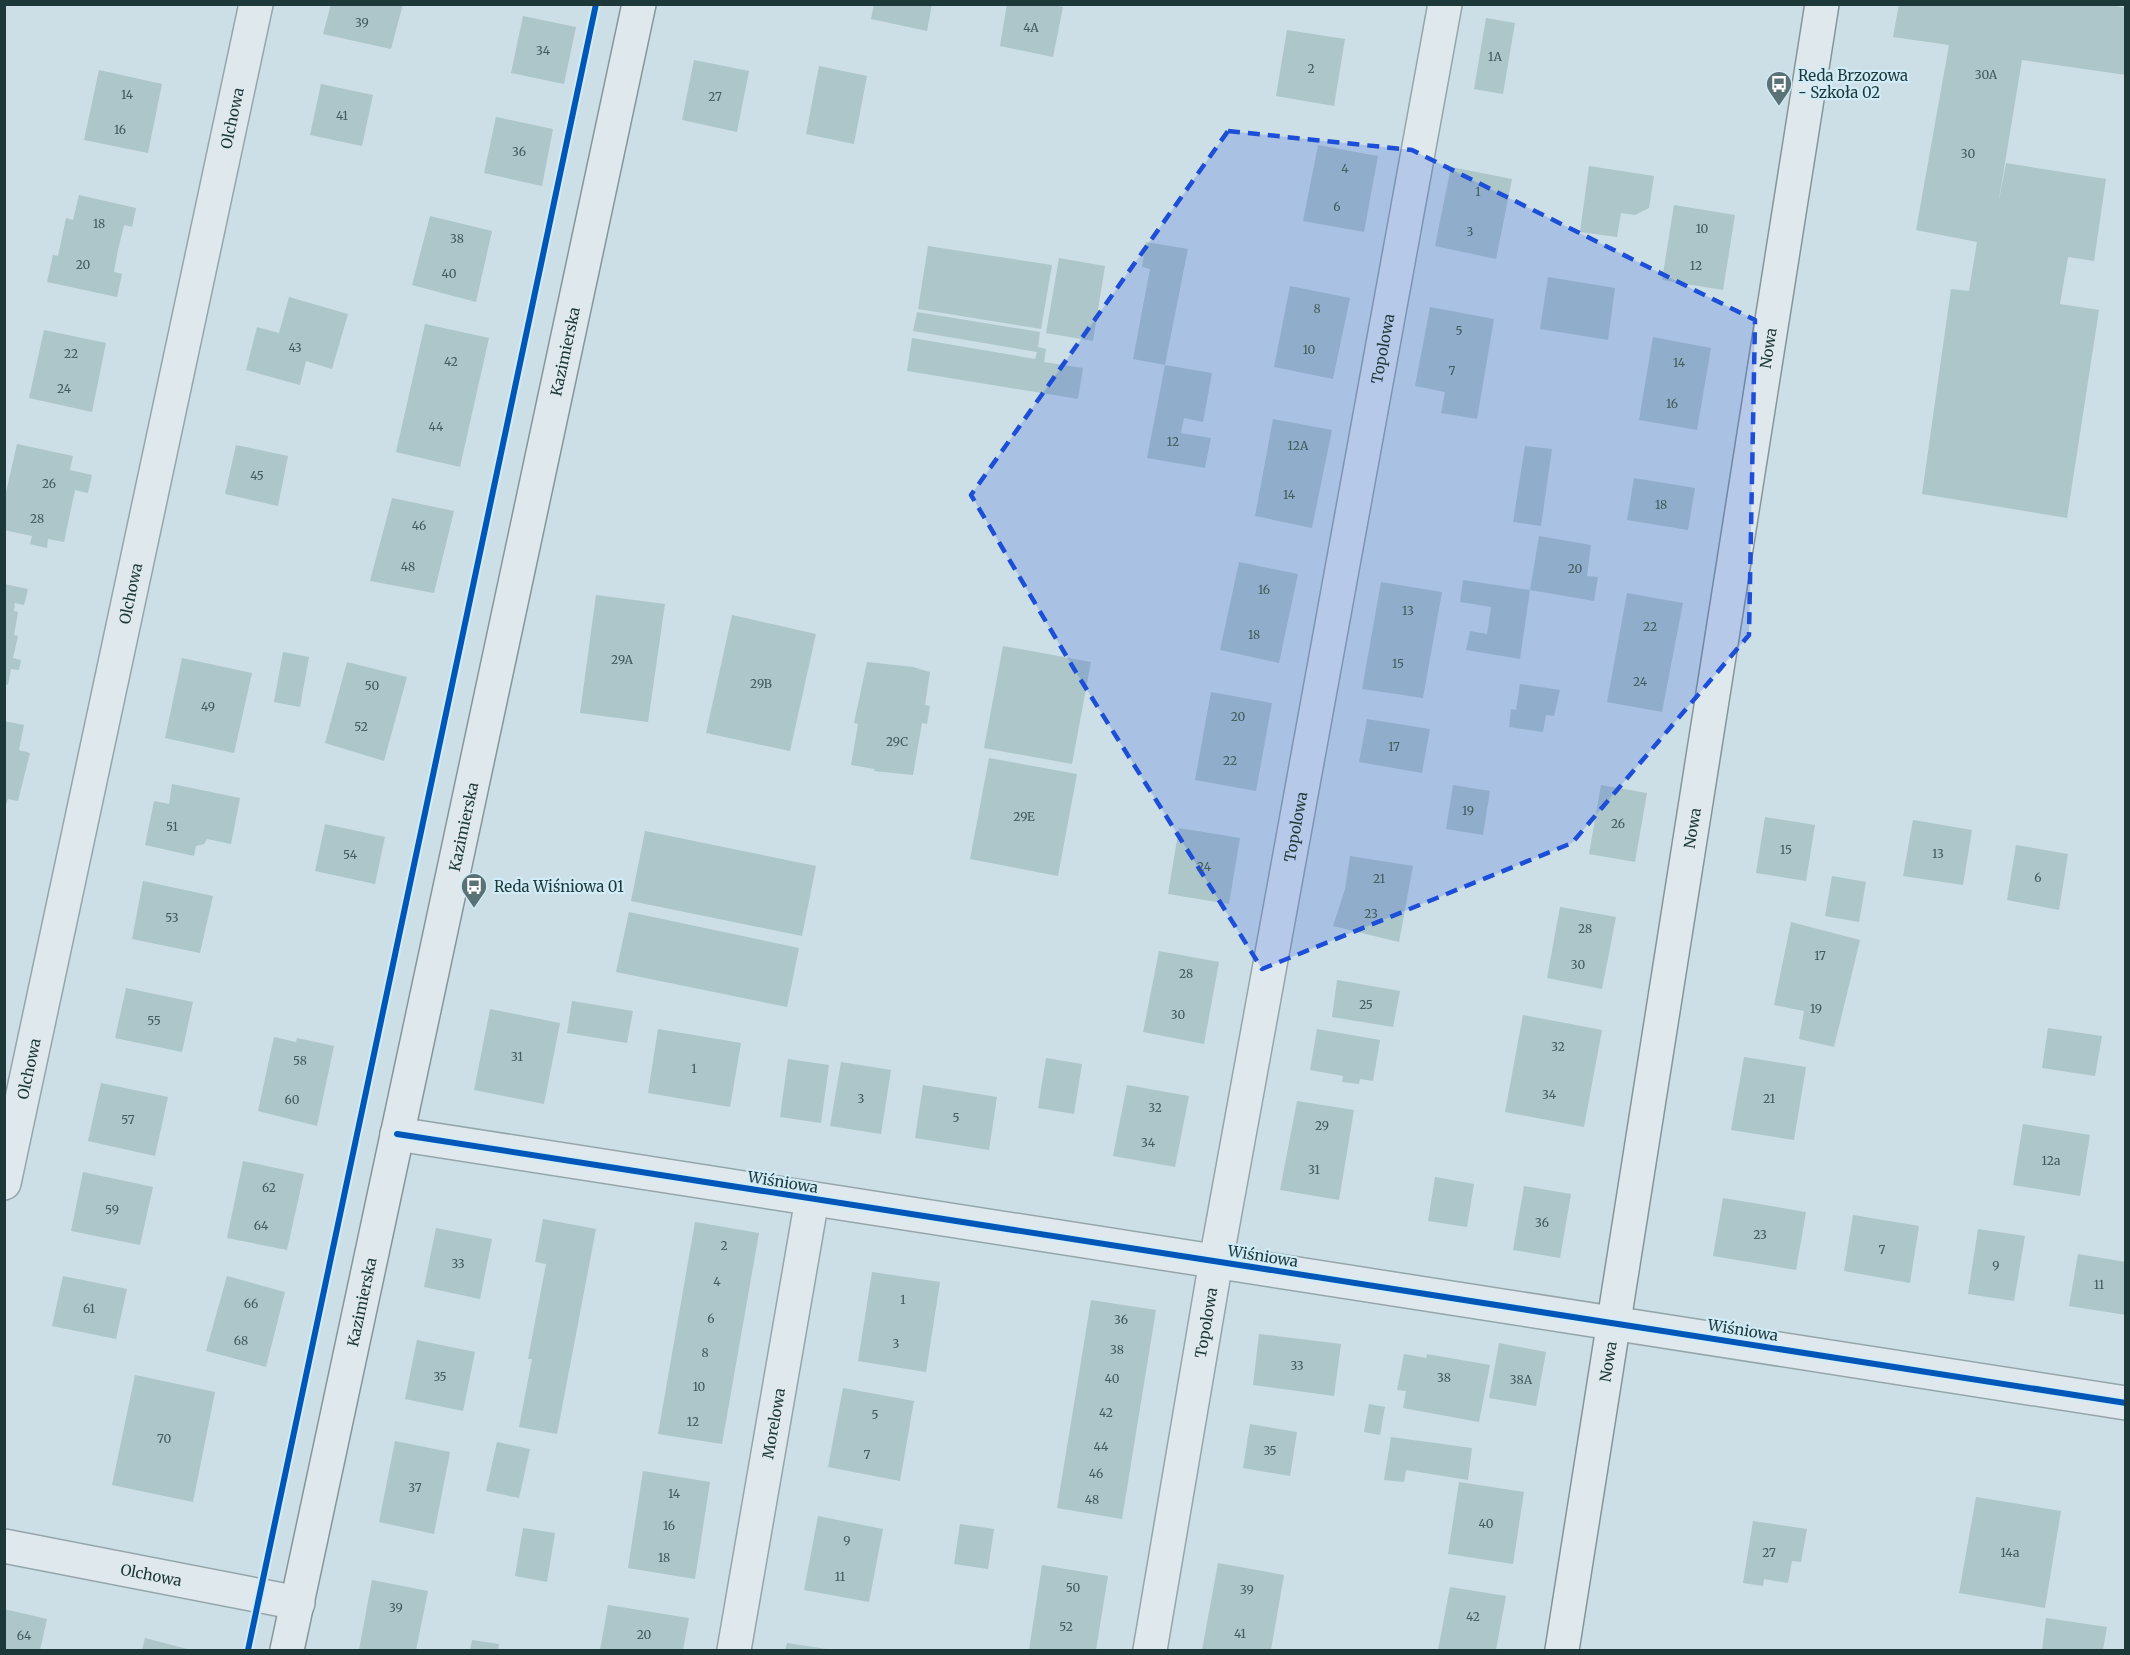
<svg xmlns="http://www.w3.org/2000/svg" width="2130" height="1655" font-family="Merriweather,serif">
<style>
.building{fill:#adc6c9}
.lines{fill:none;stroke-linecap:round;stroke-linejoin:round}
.street-casing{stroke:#95a6ab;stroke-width:36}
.secondary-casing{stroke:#85969a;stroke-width:36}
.street{stroke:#dee8ed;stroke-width:33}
.secondary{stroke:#dee8ed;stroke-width:33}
.cycleway-casing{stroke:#d1ecf7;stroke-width:10}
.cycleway{stroke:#0057b8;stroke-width:6}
.marked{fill:#1d4ed8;fill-opacity:0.2;stroke:#1d4ed8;stroke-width:4.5;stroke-dasharray:12 8;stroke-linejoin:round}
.labels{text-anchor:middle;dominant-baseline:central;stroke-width:4.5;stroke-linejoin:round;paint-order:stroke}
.number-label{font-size:12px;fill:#415c5d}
.poi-label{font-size:15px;fill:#1d3839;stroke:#d1ecf7;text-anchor:start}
.street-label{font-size:15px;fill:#1d3839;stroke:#d1ecf7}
</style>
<rect width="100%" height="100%" fill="#ccdee6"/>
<path class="building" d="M 331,4 L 403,4 L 391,49 L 323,34 Z
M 874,4 L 932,4 L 927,31 L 871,19 Z
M 1007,4 L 1049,4 L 1063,7 L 1053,57 L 1000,46 Z
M 1899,4 L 2105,4 L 2126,8 L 2126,75 L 2022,60 L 1998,205 L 2006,163 L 2106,179 L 2094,261 L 2068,257 L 2060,304 L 2099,310 L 2067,518 L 1922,494 L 1951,289 L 1969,291 L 1977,242 L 1916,230 L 1949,45 L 1893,37 Z
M 523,16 L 576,27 L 564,84 L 511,73 Z
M 1486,18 L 1515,23 L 1503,94 L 1474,89 Z
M 1287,30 L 1345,39 L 1334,106 L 1276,96 Z
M 694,60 L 749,71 L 737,132 L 682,120 Z
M 819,66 L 867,76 L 854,144 L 806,134 Z
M 99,70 L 162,84 L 148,153 L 84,140 Z
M 321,84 L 373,95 L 362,146 L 310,135 Z
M 496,117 L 553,129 L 542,186 L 484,173 Z
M 1318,145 L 1378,156 L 1364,232 L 1303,221 Z
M 1589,166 L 1654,176 L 1649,208 L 1635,215 L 1621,213 L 1617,237 L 1580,232 Z
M 1451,167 L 1512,179 L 1496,259 L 1435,246 Z
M 79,195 L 136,208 L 132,227 L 124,225 L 118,250 L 114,272 L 122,274 L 117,297 L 47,282 L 53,255 L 58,256 L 66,218 L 73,220 Z
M 1674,205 L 1735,215 L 1723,290 L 1662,280 Z
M 430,216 L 492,231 L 476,302 L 412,285 Z
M 1146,242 L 1188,249 L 1165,365 L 1133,359 L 1150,269 L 1142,267 Z
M 928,246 L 1052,265 L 1041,329 L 918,309 Z
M 1059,258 L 1105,266 L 1093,341 L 1046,333 Z
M 1548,277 L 1615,288 L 1608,340 L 1540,329 Z
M 1290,286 L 1350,298 L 1333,379 L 1274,367 Z
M 289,297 L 348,314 L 332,369 L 306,361 L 300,385 L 246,370 L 257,327 L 279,333 Z
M 1430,307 L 1494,319 L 1477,419 L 1441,413 L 1445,392 L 1415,386 Z
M 917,312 L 1040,332 L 1038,347 L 1046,349 L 1044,362 L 1083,368 L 1078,399 L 907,371 L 912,338 L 1035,359 L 1037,352 L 913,331 Z
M 425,324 L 489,338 L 460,467 L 396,452 Z
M 44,330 L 106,343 L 92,412 L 29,398 Z
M 1653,337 L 1711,348 L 1697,430 L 1639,420 Z
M 1165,365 L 1212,373 L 1203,422 L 1184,418 L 1181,433 L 1211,438 L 1205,468 L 1147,458 Z
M 1273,419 L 1332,430 L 1312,528 L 1255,516 Z
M 17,444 L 73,456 L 70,470 L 92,475 L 88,493 L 75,490 L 64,542 L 48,539 L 47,548 L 30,544 L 32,536 L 4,530 L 4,501 Z
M 236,445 L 288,456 L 278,506 L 225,494 Z
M 1525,446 L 1552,449 L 1541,526 L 1513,522 Z
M 1634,478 L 1695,488 L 1688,530 L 1627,520 Z
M 392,498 L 454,511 L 434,593 L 370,581 Z
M 1539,536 L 1591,545 L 1587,576 L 1598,577 L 1594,601 L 1530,590 Z
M 1239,562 L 1298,574 L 1279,663 L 1220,650 Z
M 1463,580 L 1530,590 L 1520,659 L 1466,650 L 1470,631 L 1487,634 L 1491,607 L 1460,602 Z
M 1381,582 L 1442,592 L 1423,698 L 1362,689 Z
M 4,584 L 28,589 L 24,605 L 15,603 L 14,611 L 18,612 L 14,635 L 18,636 L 13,658 L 21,660 L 19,670 L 11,669 L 8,685 L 4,684 Z
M 1627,593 L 1683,603 L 1662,712 L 1607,702 Z
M 596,595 L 665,604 L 648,722 L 580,713 Z
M 732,615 L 816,634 L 790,751 L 706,733 Z
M 1003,646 L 1091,662 L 1072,764 L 984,748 Z
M 283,652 L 309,657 L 300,707 L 274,702 Z
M 182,658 L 252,673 L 234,753 L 165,738 Z
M 347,662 L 407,677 L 384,761 L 325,743 Z
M 867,662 L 913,667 L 930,672 L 925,705 L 930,706 L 927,724 L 922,723 L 913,775 L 874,771 L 875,769 L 851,765 L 858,724 L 854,723 Z
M 1520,684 L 1560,690 L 1554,716 L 1546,715 L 1543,732 L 1509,727 L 1511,709 L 1516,710 Z
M 1211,692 L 1272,703 L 1256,791 L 1195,780 Z
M 1367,719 L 1430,729 L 1422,773 L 1359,762 Z
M 4,721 L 24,725 L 19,750 L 30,753 L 18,801 L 8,799 L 5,809 Z
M 989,758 L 1077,774 L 1058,876 L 970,859 Z
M 172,784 L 240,798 L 231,844 L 207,839 L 204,844 L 196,846 L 194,856 L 145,845 L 154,801 L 169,804 Z
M 1453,785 L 1490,791 L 1483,835 L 1446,829 Z
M 1601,785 L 1647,793 L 1635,862 L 1589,854 Z
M 1765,817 L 1815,825 L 1806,881 L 1756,873 Z
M 1913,820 L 1972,830 L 1963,885 L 1903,876 Z
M 325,824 L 385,837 L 375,884 L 315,871 Z
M 1179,828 L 1240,838 L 1229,904 L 1168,894 Z
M 645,831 L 816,866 L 802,936 L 631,901 Z
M 2016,845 L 2068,854 L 2059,910 L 2007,900 Z
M 1350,856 L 1413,866 L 1399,942 L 1333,926 L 1345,889 Z
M 1832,876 L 1866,882 L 1859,922 L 1825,916 Z
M 143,881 L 213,896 L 200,953 L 132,939 Z
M 1560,907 L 1616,917 L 1602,989 L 1547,978 Z
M 629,912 L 799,948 L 787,1007 L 616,972 Z
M 1791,922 L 1860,940 L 1834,1047 L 1799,1039 L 1804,1011 L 1774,1005 Z
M 1159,951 L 1219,962 L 1204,1044 L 1143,1032 Z
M 1337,980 L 1400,991 L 1393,1027 L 1332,1017 Z
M 126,988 L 193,1002 L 182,1052 L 115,1038 Z
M 572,1001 L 633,1011 L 627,1043 L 567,1033 Z
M 490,1009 L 560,1023 L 544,1104 L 474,1090 Z
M 1523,1015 L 1602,1030 L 1584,1127 L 1505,1112 Z
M 2048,1028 L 2102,1036 L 2095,1076 L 2042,1068 Z
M 658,1029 L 741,1043 L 730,1107 L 648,1093 Z
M 1317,1029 L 1380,1040 L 1373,1081 L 1360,1079 L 1359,1084 L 1342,1082 L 1343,1076 L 1310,1070 Z
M 274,1037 L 296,1042 L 297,1038 L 334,1046 L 317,1126 L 258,1111 Z
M 1744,1057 L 1806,1067 L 1794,1140 L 1731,1130 Z
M 1046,1058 L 1082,1064 L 1074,1114 L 1038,1108 Z
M 788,1059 L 829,1065 L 821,1123 L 780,1117 Z
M 841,1062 L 891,1070 L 881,1134 L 830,1126 Z
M 101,1083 L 168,1097 L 155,1156 L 88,1141 Z
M 923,1085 L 997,1097 L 989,1150 L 915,1138 Z
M 1127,1085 L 1189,1096 L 1175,1167 L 1113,1156 Z
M 1297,1101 L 1354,1110 L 1339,1200 L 1280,1190 Z
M 2023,1124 L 2090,1135 L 2080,1196 L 2013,1185 Z
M 243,1161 L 304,1174 L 287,1250 L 227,1238 Z
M 83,1172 L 153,1187 L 140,1245 L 71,1231 Z
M 1435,1177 L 1474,1184 L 1467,1227 L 1428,1221 Z
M 1524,1186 L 1571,1194 L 1560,1258 L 1513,1250 Z
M 1723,1198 L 1806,1212 L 1796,1270 L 1713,1256 Z
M 1853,1215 L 1919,1226 L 1910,1283 L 1844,1271 Z
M 543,1219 L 596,1229 L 557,1434 L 519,1427 L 532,1359 L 528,1359 L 546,1264 L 535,1262 Z
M 695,1222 L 759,1233 L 722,1444 L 658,1434 Z
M 436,1228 L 492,1239 L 480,1299 L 424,1287 Z
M 1978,1229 L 2025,1236 L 2014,1301 L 1968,1294 Z
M 2078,1254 L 2126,1262 L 2126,1315 L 2069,1306 Z
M 872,1272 L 940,1282 L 926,1372 L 858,1361 Z
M 63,1276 L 127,1289 L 116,1339 L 52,1326 Z
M 227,1276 L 285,1292 L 266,1367 L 206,1351 Z
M 1091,1300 L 1156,1310 L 1122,1519 L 1057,1508 Z
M 1259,1334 L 1341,1344 L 1334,1396 L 1253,1385 Z
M 417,1340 L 475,1352 L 463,1411 L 405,1399 Z
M 1499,1343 L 1546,1352 L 1536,1406 L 1489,1398 Z
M 1404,1354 L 1426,1358 L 1427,1354 L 1490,1365 L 1479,1422 L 1403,1408 L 1406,1391 L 1397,1390 Z
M 135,1375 L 215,1392 L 193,1502 L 112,1485 Z
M 843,1388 L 914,1401 L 900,1481 L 828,1467 Z
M 1369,1404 L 1385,1407 L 1380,1435 L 1364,1432 Z
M 1250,1424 L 1297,1432 L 1290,1476 L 1243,1468 Z
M 1391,1437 L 1472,1448 L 1468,1480 L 1406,1470 L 1404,1482 L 1384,1480 Z
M 395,1441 L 450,1452 L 434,1534 L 379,1522 Z
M 497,1442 L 530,1449 L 519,1498 L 486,1491 Z
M 643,1471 L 710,1482 L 695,1579 L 628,1568 Z
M 1459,1482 L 1524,1492 L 1513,1564 L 1448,1554 Z
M 1976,1497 L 2061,1511 L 2045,1608 L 1959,1593 Z
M 818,1516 L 883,1529 L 869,1602 L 804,1590 Z
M 1753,1521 L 1807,1529 L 1801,1562 L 1792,1561 L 1788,1583 L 1764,1579 L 1763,1586 L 1743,1583 Z
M 960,1524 L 994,1529 L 988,1569 L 954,1564 Z
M 523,1528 L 555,1533 L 547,1582 L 515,1576 Z
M 1218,1563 L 1284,1575 L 1271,1650 L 1202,1650 Z
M 1042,1565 L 1108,1576 L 1096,1650 L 1029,1650 Z
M 372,1580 L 428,1591 L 416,1650 L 359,1650 Z
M 1450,1587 L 1506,1596 L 1496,1650 L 1438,1650 Z
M 608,1605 L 689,1618 L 683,1650 L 600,1650 Z
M 4,1609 L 47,1619 L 40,1650 L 4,1650 Z
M 2046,1618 L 2107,1627 L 2103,1650 L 2042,1650 Z
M 145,1638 L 191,1650 L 142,1650 Z
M 472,1640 L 499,1644 L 498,1650 L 470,1650 Z
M 787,1643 L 826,1649 L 826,1650 L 785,1650 Z"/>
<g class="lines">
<g class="street-casing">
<g id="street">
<path d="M 397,1134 L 2126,1403"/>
<path id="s1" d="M 4,1183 L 256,4"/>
<path id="s2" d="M 4,1546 L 298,1603"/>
<path id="s3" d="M 734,1650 L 812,1199"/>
<path id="s4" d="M 1150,1650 L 1216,1261 L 1445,4"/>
</g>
</g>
<g class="secondary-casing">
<g id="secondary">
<path id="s5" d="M 287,1650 L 639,4"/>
<path id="s6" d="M 1562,1650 L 1822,4"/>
</g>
</g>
<use href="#street" class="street"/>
<use href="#secondary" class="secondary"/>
<g class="cycleway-casing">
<path id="cycleway" d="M 397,1134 L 2126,1403
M 248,1650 L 596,4"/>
</g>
<use href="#cycleway" class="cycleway"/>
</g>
<path class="marked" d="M 1228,131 L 1412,150 L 1755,320 L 1749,635 L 1572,843 L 1262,969 L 1077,674 L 971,495 Z"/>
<defs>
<g id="bus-pin" transform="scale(1.35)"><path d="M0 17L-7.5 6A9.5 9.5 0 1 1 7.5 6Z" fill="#5a7276" stroke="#d1ecf7"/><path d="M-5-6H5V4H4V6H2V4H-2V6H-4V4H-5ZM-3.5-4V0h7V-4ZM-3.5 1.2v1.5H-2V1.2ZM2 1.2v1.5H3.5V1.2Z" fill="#fff"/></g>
</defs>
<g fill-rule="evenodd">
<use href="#bus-pin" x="1779" y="84"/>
<use href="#bus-pin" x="474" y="886"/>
</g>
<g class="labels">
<g class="number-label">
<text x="362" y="22">39</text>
<text x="1031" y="27">4A</text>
<text x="543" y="50">34</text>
<text x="1495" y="56">1A</text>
<text x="1311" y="68">2</text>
<text x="1986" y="74">30A</text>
<text x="127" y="94">14</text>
<text x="715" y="96">27</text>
<text x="342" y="115">41</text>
<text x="120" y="129">16</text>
<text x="519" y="151">36</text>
<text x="1968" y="153">30</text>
<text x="1345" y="168">4</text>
<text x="1478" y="191">1</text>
<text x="1337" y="206">6</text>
<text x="99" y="223">18</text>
<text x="1702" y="228">10</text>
<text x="1470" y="231">3</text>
<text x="457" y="238">38</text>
<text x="83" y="264">20</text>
<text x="1696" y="265">12</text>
<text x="449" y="273">40</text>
<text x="1317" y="308">8</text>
<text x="1459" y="330">5</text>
<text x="295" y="347">43</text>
<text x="1309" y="349">10</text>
<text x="71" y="353">22</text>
<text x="451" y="361">42</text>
<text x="1679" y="362">14</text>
<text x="1452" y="370">7</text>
<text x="64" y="388">24</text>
<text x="1672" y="403">16</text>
<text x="436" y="426">44</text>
<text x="1173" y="441">12</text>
<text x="1298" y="445">12A</text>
<text x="257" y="475">45</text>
<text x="49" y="483">26</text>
<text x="1289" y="494">14</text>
<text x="1661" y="504">18</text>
<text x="37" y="518">28</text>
<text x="419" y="525">46</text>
<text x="408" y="566">48</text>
<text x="1575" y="568">20</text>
<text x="1264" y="589">16</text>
<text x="1408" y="610">13</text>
<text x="1650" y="626">22</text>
<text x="1254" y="634">18</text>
<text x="622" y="659">29A</text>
<text x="1398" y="663">15</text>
<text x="1640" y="681">24</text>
<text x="761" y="683">29B</text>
<text x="372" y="685">50</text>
<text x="208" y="706">49</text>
<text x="1238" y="716">20</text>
<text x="361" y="726">52</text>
<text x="897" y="741">29C</text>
<text x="1394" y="746">17</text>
<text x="1230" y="760">22</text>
<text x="1468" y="810">19</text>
<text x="1024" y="816">29E</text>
<text x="1618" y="823">26</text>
<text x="172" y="826">51</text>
<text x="1786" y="849">15</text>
<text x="1938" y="853">13</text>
<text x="350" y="854">54</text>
<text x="1204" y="866">24</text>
<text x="2038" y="877">6</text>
<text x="1379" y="878">21</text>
<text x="1371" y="913">23</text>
<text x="172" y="917">53</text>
<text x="1585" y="928">28</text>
<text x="1820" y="955">17</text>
<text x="1578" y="964">30</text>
<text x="1186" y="973">28</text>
<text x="1366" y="1004">25</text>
<text x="1816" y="1008">19</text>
<text x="1178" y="1014">30</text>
<text x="154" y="1020">55</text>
<text x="1558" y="1046">32</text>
<text x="517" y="1056">31</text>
<text x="300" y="1060">58</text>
<text x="694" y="1068">1</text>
<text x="1549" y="1094">34</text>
<text x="861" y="1098">3</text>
<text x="1769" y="1098">21</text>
<text x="292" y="1099">60</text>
<text x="1155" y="1107">32</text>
<text x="956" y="1117">5</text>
<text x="128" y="1119">57</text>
<text x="1322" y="1125">29</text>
<text x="1148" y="1142">34</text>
<text x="2051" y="1160">12a</text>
<text x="1314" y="1169">31</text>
<text x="269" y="1187">62</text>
<text x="112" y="1209">59</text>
<text x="1542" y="1222">36</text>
<text x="261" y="1225">64</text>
<text x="1760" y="1234">23</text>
<text x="724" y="1245">2</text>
<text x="1882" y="1249">7</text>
<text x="458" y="1263">33</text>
<text x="1996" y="1265">9</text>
<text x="717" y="1281">4</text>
<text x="2099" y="1284">11</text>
<text x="903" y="1299">1</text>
<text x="251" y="1303">66</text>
<text x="89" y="1308">61</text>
<text x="711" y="1318">6</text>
<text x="1121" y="1319">36</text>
<text x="241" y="1340">68</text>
<text x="896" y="1343">3</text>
<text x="1117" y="1349">38</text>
<text x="705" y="1352">8</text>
<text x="1297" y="1365">33</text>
<text x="440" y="1376">35</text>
<text x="1444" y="1377">38</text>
<text x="1112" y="1378">40</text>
<text x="1521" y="1379">38A</text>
<text x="699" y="1386">10</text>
<text x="1106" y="1412">42</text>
<text x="875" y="1414">5</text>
<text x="693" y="1421">12</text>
<text x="164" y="1438">70</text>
<text x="1101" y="1446">44</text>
<text x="1270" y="1450">35</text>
<text x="867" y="1454">7</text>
<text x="1096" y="1473">46</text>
<text x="415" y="1487">37</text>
<text x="674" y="1493">14</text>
<text x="1092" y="1499">48</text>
<text x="1486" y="1523">40</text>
<text x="669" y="1525">16</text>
<text x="847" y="1540">9</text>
<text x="1769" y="1552">27</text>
<text x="2010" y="1552">14a</text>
<text x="664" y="1557">18</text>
<text x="840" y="1576">11</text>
<text x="1073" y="1587">50</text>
<text x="1247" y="1589">39</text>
<text x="396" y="1607">39</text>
<text x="1473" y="1616">42</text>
<text x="1066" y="1626">52</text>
<text x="1240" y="1633">41</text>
<text x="644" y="1634">20</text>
<text x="24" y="1635">64</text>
</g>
<g class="poi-label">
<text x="1798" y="75">Reda Brzozowa<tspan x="1798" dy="17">- Szkoła 02</tspan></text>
<text x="494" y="886">Reda Wiśniowa 01</text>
</g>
<g class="street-label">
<text stroke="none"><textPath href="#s1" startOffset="1089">Olchowa</textPath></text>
<text stroke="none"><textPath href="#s6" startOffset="1318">Nowa</textPath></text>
<text stroke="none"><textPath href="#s4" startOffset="1322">Topolowa</textPath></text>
<text stroke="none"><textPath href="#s5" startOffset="1328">Kazimierska</textPath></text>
<text stroke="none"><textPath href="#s1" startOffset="603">Olchowa</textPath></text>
<text stroke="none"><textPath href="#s5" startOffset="842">Kazimierska</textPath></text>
<text stroke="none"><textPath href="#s4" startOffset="836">Topolowa</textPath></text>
<text stroke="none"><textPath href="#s6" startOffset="832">Nowa</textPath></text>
<text stroke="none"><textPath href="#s1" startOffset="117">Olchowa</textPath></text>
<text transform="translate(783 1182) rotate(9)">Wiśniowa</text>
<text transform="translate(1263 1256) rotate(9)">Wiśniowa</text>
<text stroke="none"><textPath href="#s5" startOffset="356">Kazimierska</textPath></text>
<text stroke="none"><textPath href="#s4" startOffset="332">Topolowa</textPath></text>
<text transform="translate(1743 1330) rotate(9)">Wiśniowa</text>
<text stroke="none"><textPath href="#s6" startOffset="292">Nowa</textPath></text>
<text stroke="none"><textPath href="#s3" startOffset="230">Morelowa</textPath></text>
<text stroke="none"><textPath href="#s2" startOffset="150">Olchowa</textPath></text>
</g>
</g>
<rect width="2130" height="1655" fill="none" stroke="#1d3839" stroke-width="12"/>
</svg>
